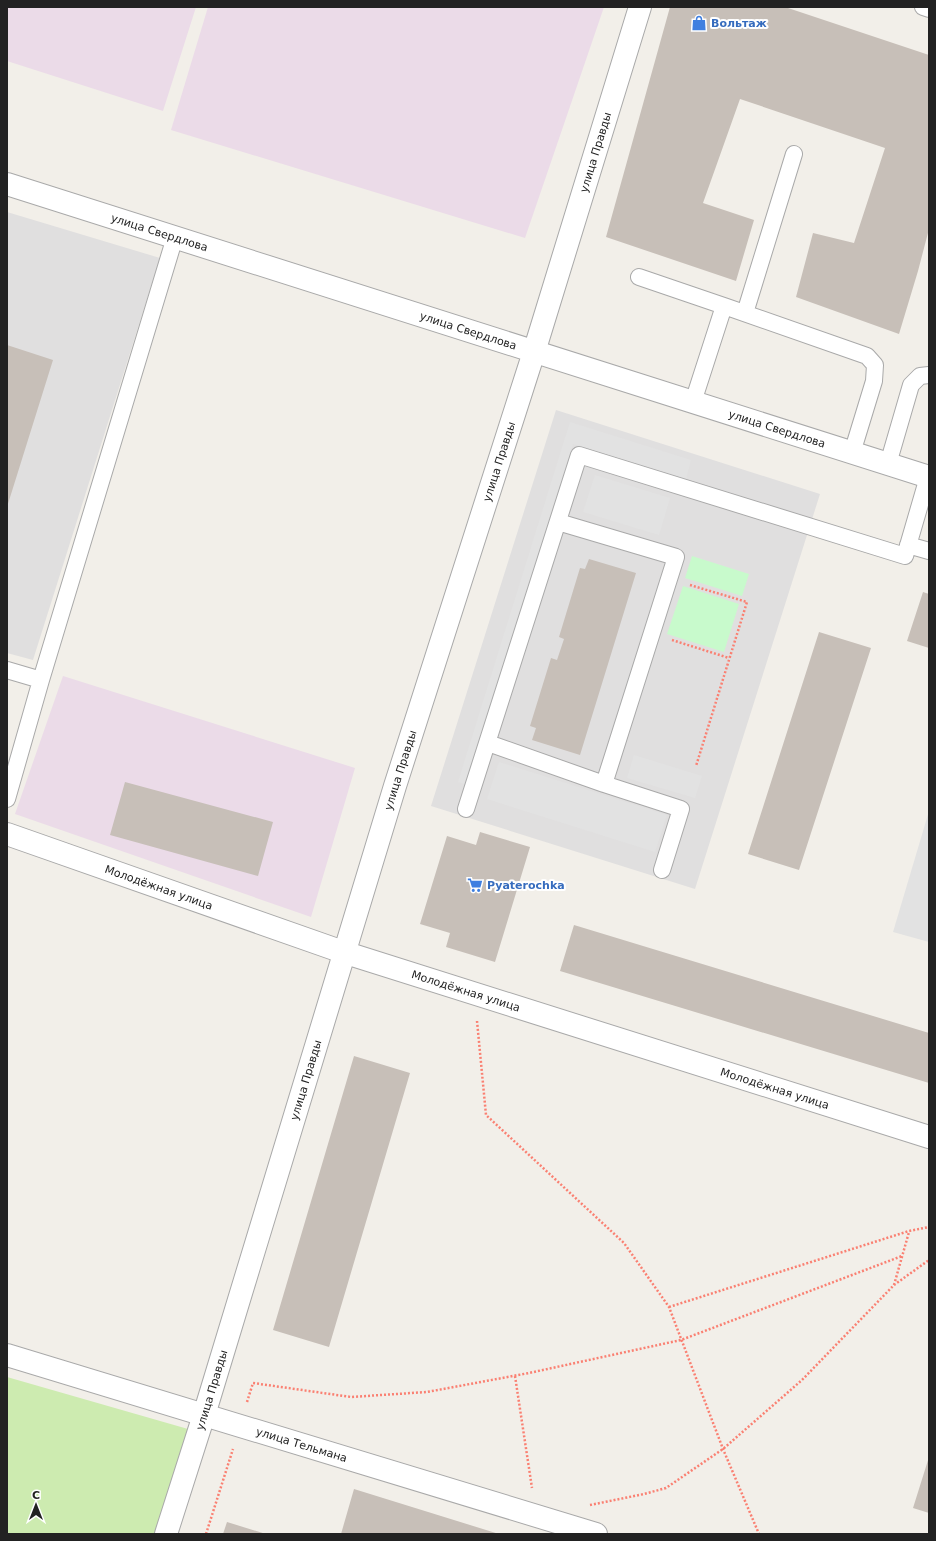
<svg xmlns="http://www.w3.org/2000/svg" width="936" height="1541" font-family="'DejaVu Sans',sans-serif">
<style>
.residential{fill:#e0dfdf}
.industrial{fill:#ebdbe8}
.grass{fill:#cdebb0}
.park{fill:#c8facc}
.parking{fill:#e2e2e2}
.building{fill:#c7bfb8}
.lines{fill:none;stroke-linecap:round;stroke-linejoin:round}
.lane-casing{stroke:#a9a9a9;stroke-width:18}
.street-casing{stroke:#a9a9a9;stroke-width:24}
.path{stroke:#fa8072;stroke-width:2.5;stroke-dasharray:2 2;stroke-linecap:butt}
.lane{stroke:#fff;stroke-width:16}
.street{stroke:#fff;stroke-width:22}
.labels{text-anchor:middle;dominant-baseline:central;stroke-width:4;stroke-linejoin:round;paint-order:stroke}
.shop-label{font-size:11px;font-weight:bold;fill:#366cbe;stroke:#fff;text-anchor:start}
.street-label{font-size:11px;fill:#222;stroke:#fff}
</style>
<rect width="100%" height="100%" fill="#f2efe9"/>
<path class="residential" d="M 7,212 L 160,258 L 33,660 L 7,653 Z
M 556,410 L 820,494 L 695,889 L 431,806 Z"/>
<path class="industrial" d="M 7,7 L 196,7 L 163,111 L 7,61 Z
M 208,7 L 604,7 L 525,238 L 171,130 Z
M 63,676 L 355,768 L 311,917 L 15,814 Z"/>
<path class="grass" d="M 7,1377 L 188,1429 L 158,1534 L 7,1534 Z"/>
<path class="park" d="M 692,556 L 749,574 L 742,596 L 685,578 Z
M 683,586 L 739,604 L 724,652 L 667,634 Z"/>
<path class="parking" d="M 570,422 L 691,460 L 686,479 L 573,444 L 467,785 L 458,782 Z
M 595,475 L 670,498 L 659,535 L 583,512 Z
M 634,755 L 702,776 L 695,798 L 627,778 Z
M 499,762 L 667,815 L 655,852 L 487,799 Z
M 929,811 L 929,942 L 893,932 Z"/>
<path class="building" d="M 670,7 L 785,7 L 929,55 L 929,229 L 918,271 L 899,334 L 796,297 L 813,233 L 854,243 L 885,148 L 740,99 L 703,203 L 754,220 L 736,281 L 606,237 Z
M 7,345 L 53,360 L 7,507 Z
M 589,559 L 636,573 L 580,755 L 532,740 L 536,728 L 530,726 L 551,658 L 557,660 L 564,639 L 559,637 L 580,568 L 585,569 Z
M 923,592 L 929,594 L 929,648 L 907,641 Z
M 819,632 L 871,648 L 799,870 L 748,854 Z
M 125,782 L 273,822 L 258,876 L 110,835 Z
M 480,832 L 530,847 L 495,962 L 446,947 L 450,933 L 420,924 L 447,836 L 476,845 Z
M 574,925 L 929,1033 L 929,1083 L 560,971 Z
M 354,1056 L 410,1073 L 329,1347 L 273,1330 Z
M 929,1457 L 929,1513 L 913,1508 Z
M 354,1489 L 499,1534 L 341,1534 Z
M 227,1522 L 266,1534 L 223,1534 Z"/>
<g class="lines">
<g class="lane-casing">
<path id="lane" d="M 923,7 L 929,9
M 639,277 L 724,306
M 745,313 L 794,154
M 693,402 L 724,306 L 867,356 L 875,365 L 874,381 L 852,453
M 888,464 L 911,385 L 920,376 L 929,375
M 908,545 L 929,551
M 7,670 L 41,680
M 488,743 L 604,784 L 676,557 L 558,522
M 604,784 L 681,809 L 662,870
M 7,799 L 41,680 L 175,237
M 466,809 L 579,455 L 905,556 L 928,477"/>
</g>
<g class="street-casing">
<g id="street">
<path id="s1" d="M 7,184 L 929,477"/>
<path id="s2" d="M 7,834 L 343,952 L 929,1137"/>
<path id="s3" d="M 7,1355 L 596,1534"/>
<path id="s4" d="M 166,1534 L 204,1415 L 395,786 L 534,352 L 640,7"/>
</g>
</g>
<path class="path" d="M 690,585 L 747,602 L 696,766
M 672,640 L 729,658
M 477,1021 L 486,1115 L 624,1243 L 669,1307 L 723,1449 L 759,1534
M 894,1285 L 909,1232
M 669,1307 L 909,1231 L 929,1227
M 515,1376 L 532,1488
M 247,1402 L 253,1383 L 351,1397 L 427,1392 L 529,1373 L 681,1340 L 902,1256
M 590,1505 L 644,1494 L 666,1488 L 723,1449 L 802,1380 L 894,1285 L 929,1260
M 206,1534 L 233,1449"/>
<use href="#lane" class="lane"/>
<use href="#street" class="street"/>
</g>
<defs>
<g id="shop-bare" transform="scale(1.2)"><path d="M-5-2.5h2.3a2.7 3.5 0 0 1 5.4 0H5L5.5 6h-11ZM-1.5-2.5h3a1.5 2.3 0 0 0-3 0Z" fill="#3f7fe0" stroke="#fff" stroke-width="2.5" paint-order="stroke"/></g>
<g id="supermarket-bare" transform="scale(1.2)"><path d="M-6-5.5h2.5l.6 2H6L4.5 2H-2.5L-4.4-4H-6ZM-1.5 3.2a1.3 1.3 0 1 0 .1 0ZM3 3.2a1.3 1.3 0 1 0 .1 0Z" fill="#3f7fe0" stroke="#fff" stroke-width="2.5" paint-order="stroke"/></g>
</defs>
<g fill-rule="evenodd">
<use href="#shop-bare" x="699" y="23"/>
<use href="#supermarket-bare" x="475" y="885"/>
</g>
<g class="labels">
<g class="shop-label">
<text x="711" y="23">Вольтаж</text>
<text x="487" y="885">Pyaterochka</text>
</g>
<g class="street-label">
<text stroke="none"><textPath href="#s4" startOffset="1447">улица Правды</textPath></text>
<text stroke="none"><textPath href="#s1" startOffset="160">улица Свердлова</textPath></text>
<text stroke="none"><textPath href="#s1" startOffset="484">улица Свердлова</textPath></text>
<text stroke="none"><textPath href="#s1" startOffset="808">улица Свердлова</textPath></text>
<text stroke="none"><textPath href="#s4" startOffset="1123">улица Правды</textPath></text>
<text stroke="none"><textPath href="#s4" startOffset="799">улица Правды</textPath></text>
<text stroke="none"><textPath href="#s2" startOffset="161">Молодёжная улица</textPath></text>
<text stroke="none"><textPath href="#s2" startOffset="485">Молодёжная улица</textPath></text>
<text stroke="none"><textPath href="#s4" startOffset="475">улица Правды</textPath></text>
<text stroke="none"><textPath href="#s2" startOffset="809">Молодёжная улица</textPath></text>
<text stroke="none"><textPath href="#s4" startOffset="151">улица Правды</textPath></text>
<text stroke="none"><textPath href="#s3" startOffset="308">улица Тельмана</textPath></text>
</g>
</g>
<rect width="936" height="1541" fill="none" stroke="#222222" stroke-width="16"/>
<g transform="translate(36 1505)" stroke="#ffffff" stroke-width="3" paint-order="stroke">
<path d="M0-3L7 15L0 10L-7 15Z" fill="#222222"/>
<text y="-6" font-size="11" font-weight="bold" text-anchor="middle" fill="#222222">С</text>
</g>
</svg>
